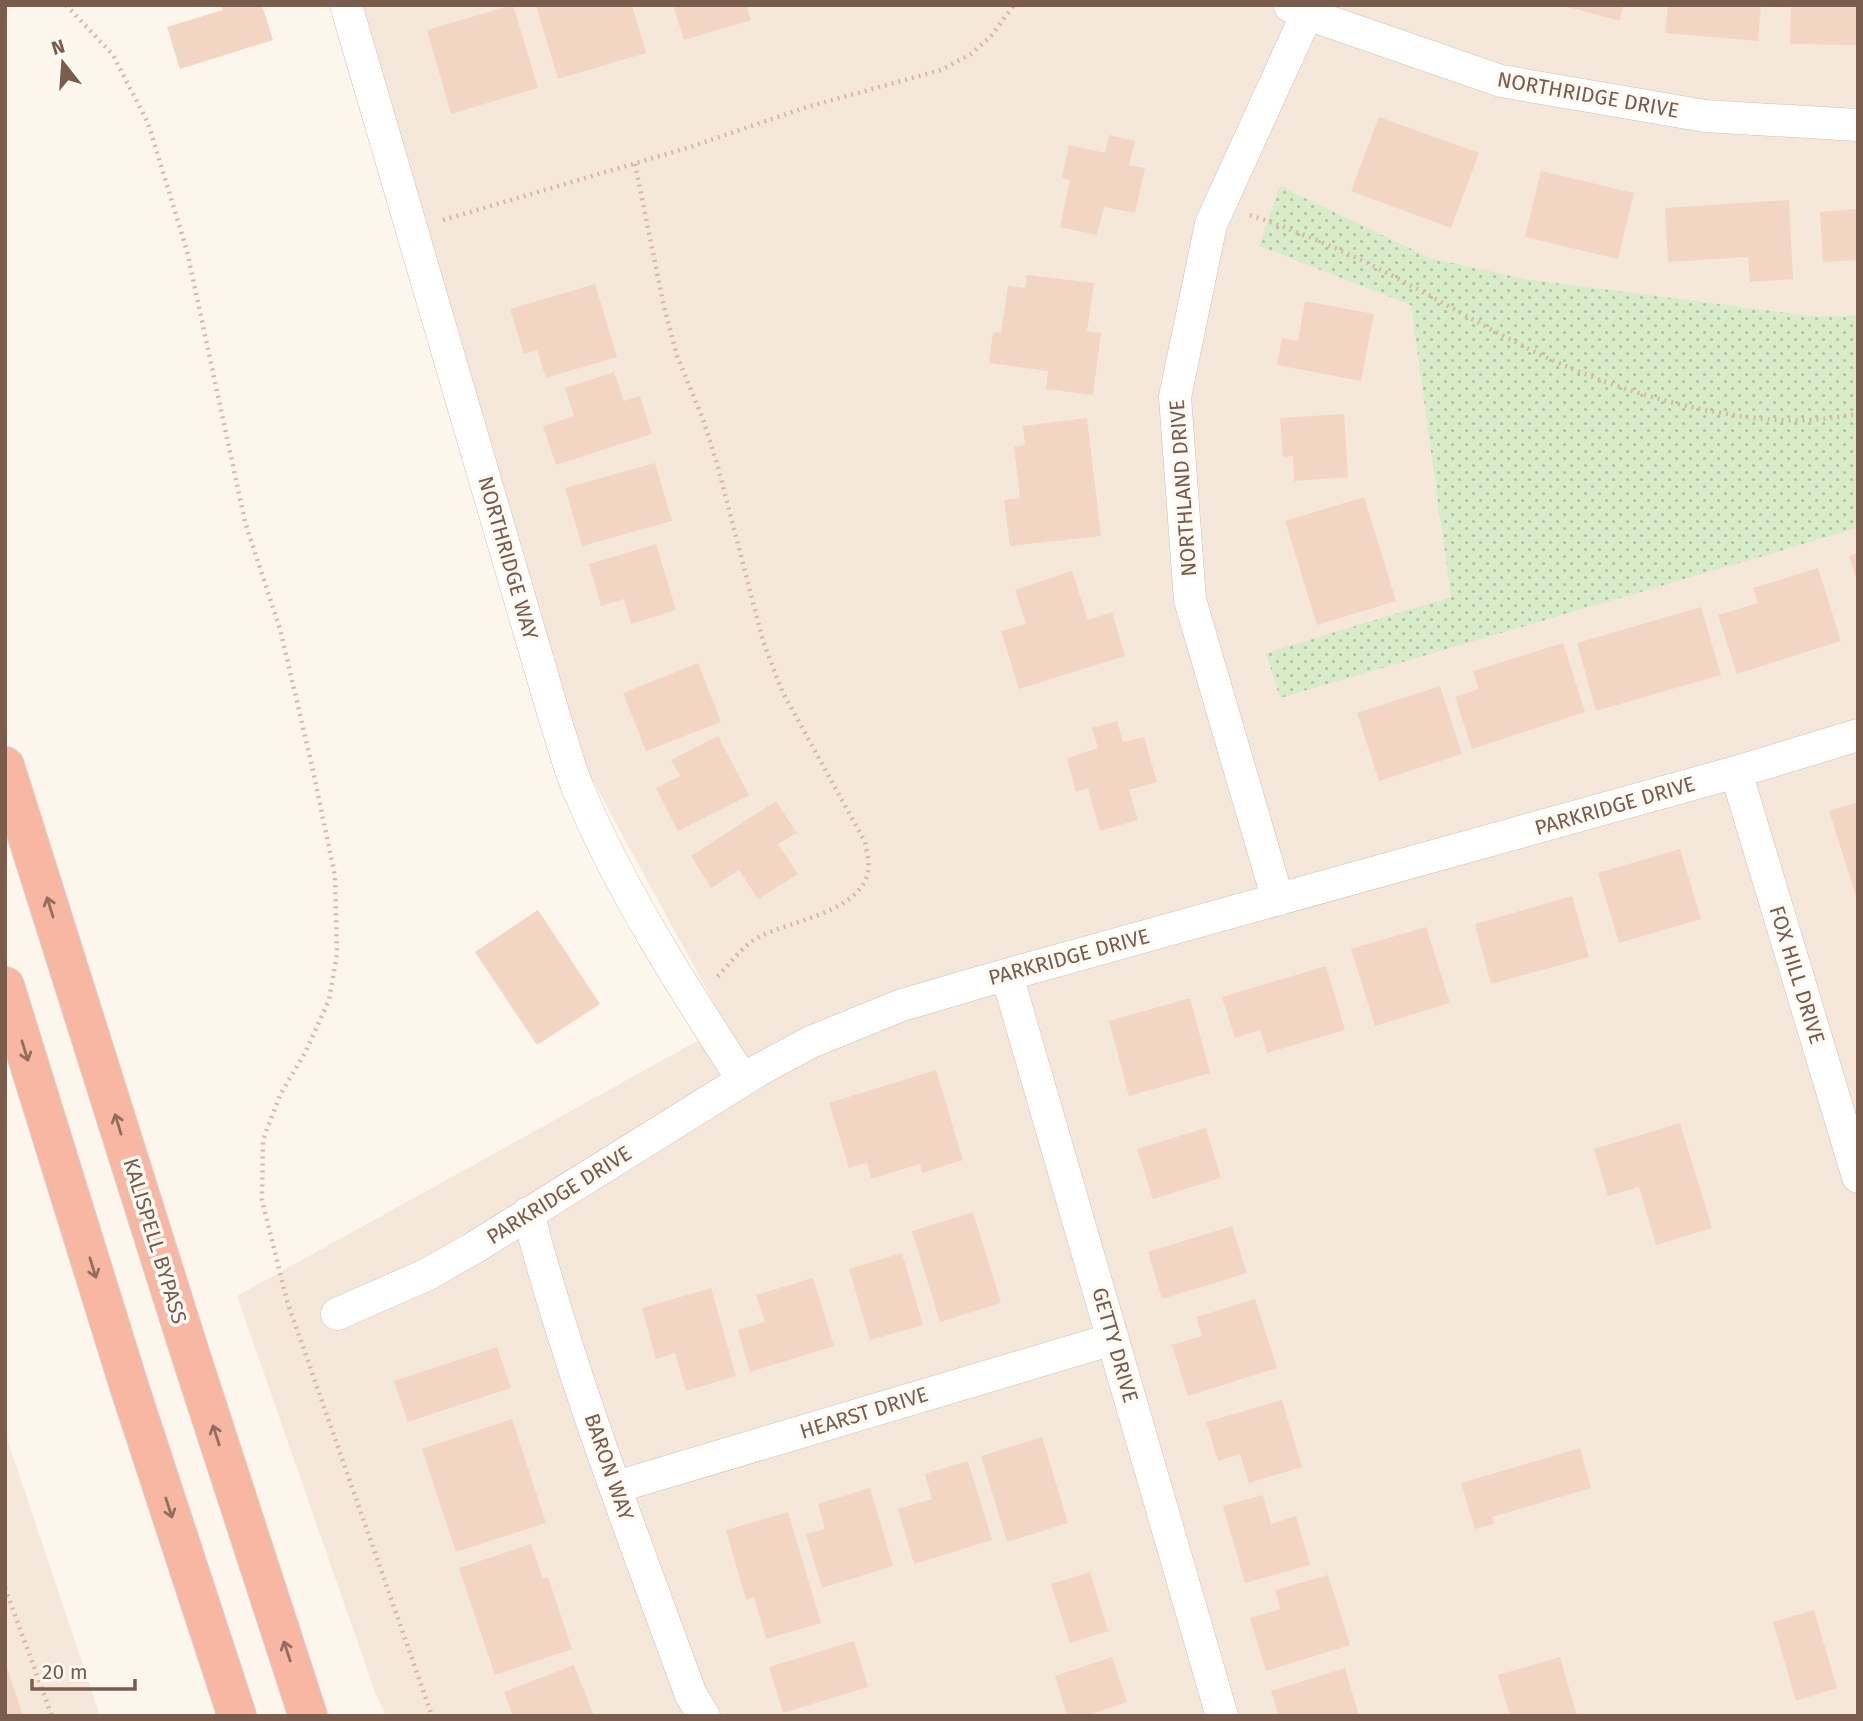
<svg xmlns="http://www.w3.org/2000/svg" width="1863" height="1721" font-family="'Fira Sans',sans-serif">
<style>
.residential{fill:#f5e8da}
.park{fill:url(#park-dots)}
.building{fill:#f3d5c3}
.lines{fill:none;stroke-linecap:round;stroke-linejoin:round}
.street-casing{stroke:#d1beb0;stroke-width:33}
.highway-casing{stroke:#dad1cd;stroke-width:40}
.path{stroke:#d9b8a5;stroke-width:4.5;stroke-dasharray:2 5;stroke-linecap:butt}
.street{stroke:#fff;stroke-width:32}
.highway{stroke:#f7b7a3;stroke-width:38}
.oneway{stroke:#936e5e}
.labels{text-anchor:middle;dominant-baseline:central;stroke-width:7;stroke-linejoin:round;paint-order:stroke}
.street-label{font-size:21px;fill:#7a5c4d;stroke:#fffaf3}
</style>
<defs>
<pattern id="park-dots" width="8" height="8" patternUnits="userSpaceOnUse" patternTransform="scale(1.75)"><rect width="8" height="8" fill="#d8ecc9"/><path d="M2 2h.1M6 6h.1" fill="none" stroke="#b4c2a5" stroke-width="1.8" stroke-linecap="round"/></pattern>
</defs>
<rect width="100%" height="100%" fill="#fdf6ec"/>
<path class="residential" d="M 363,5 L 1858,5 L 1858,1716 L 386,1716 L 375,1692 L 237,1296 L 726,1025 L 581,759 Z
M 5,1433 L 100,1716 L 5,1716 Z"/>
<path class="park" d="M 1280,186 L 1430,258 L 1525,279 L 1818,317 L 1858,315 L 1858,528 L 1280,698 L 1266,653 L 1451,597 L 1411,305 L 1259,246 Z"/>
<path class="building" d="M 221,5 L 262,5 L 273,40 L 180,69 L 167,27 L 223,10 Z
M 513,5 L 538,88 L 451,114 L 427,30 Z
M 536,5 L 632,5 L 646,53 L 558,79 Z
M 673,5 L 746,5 L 751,20 L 684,40 Z
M 1560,5 L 1623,5 L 1620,21 Z
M 1668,5 L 1761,5 L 1758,41 L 1665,33 Z
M 1791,5 L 1858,5 L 1858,45 L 1790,44 Z
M 1379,117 L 1479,153 L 1451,228 L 1351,191 Z
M 1109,135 L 1135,141 L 1129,165 L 1145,168 L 1135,213 L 1104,207 L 1097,235 L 1060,227 L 1070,180 L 1062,178 L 1069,145 L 1105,153 Z
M 1541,171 L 1634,193 L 1618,259 L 1525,237 Z
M 1789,200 L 1793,279 L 1750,282 L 1748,257 L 1668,262 L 1665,208 Z
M 1858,209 L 1858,260 L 1823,262 L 1820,212 Z
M 1027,275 L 1094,283 L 1087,331 L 1101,333 L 1093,395 L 1046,389 L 1048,371 L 989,363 L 993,332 L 1001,333 L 1008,286 L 1025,288 Z
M 595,284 L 617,357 L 546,378 L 537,350 L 524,354 L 510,309 Z
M 1305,301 L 1374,314 L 1361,381 L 1277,365 L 1282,338 L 1298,341 Z
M 614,372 L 624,401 L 640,396 L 652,434 L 556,465 L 543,426 L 574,416 L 565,388 Z
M 1344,414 L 1348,477 L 1294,481 L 1293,456 L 1283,457 L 1280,418 Z
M 1087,418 L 1101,536 L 1010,546 L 1004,500 L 1020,498 L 1014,447 L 1025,445 L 1023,426 Z
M 655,463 L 672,521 L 582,546 L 565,488 Z
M 1364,497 L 1396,601 L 1317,625 L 1285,521 Z
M 656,544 L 676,610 L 631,624 L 624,599 L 601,606 L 589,564 Z
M 1858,553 L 1858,581 L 1857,581 L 1849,556 Z
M 1818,568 L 1841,641 L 1737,674 L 1718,615 L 1758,603 L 1753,588 Z
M 1072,571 L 1088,620 L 1112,612 L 1125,656 L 1019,689 L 1001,631 L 1026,624 L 1015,590 Z
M 1701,607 L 1721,675 L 1596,711 L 1577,643 Z
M 1563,643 L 1585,712 L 1472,749 L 1455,697 L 1479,689 L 1473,671 Z
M 698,663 L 721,722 L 646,751 L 623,693 Z
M 1440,686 L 1462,754 L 1379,781 L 1357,713 Z
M 1117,721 L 1123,742 L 1144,737 L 1157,782 L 1129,790 L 1138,820 L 1100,831 L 1088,788 L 1076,792 L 1067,758 L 1098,748 L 1092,728 Z
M 718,736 L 749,795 L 678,831 L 656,788 L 680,776 L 671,760 Z
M 776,801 L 797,833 L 778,844 L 798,874 L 758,899 L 739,870 L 711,888 L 691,856 Z
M 1858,802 L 1858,899 L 1857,899 L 1829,811 Z
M 1680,849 L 1701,919 L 1619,943 L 1598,873 Z
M 1572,896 L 1589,957 L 1491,984 L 1475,924 Z
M 538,910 L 600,1004 L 537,1045 L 475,952 Z
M 1426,927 L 1450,1003 L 1375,1026 L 1351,949 Z
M 1326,966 L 1345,1030 L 1267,1053 L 1260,1030 L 1235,1038 L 1222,997 Z
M 1190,998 L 1210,1073 L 1129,1096 L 1109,1021 Z
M 936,1070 L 963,1160 L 922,1173 L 920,1164 L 871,1179 L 867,1163 L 849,1168 L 829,1103 Z
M 1680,1123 L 1712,1228 L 1656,1245 L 1639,1187 L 1608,1196 L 1594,1149 Z
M 1206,1128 L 1221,1178 L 1153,1199 L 1137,1149 Z
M 973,1212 L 1001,1303 L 940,1322 L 912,1231 Z
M 1232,1226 L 1247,1273 L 1162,1299 L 1148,1252 Z
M 902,1253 L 923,1325 L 870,1340 L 849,1269 Z
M 813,1278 L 834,1346 L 750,1372 L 738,1330 L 765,1322 L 756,1295 Z
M 711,1288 L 736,1376 L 686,1391 L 675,1353 L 656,1359 L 642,1308 Z
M 1255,1299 L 1277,1368 L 1188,1396 L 1172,1345 L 1202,1336 L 1196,1317 Z
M 497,1347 L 511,1388 L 408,1422 L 394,1381 Z
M 1282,1400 L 1302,1467 L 1249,1483 L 1240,1454 L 1218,1461 L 1206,1422 Z
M 512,1419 L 546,1523 L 456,1552 L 422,1449 Z
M 1042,1437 L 1068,1523 L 1007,1542 L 981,1456 Z
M 1580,1448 L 1591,1488 L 1492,1517 L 1494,1524 L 1475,1529 L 1461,1483 Z
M 968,1461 L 992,1540 L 914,1564 L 898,1509 L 932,1499 L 925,1474 Z
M 870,1488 L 893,1566 L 822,1588 L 806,1534 L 825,1529 L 818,1504 Z
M 1263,1495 L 1271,1524 L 1296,1516 L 1310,1565 L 1245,1583 L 1223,1506 Z
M 788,1512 L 821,1623 L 766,1639 L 754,1597 L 746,1600 L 726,1530 Z
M 531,1544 L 543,1579 L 548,1577 L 572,1649 L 495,1675 L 459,1568 Z
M 1090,1572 L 1108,1631 L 1070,1643 L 1051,1584 Z
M 1328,1575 L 1350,1645 L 1266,1671 L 1250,1618 L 1281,1609 L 1275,1590 Z
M 1814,1610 L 1837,1688 L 1796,1701 L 1773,1622 Z
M 854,1641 L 868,1687 L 783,1713 L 769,1667 Z
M 1112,1657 L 1127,1702 L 1086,1716 L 1067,1716 L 1055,1676 Z
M 1560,1657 L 1577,1716 L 1510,1716 L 1498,1675 Z
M 5,1665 L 6,1665 L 23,1716 L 5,1716 Z
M 574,1665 L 594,1716 L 513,1716 L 504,1692 Z
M 1345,1668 L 1359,1716 L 1279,1716 L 1271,1691 Z"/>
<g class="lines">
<g class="street-casing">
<path id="street" d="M 346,5 L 555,719 C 563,743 569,768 579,791 C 622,893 683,987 743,1080
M 1290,6 L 1307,14 L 1501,81 L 1705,116 L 1858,125
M 1736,772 L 1858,1177
M 1278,900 L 1190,600 L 1175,397 L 1211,224 L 1311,5
M 1007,975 L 1222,1716
M 528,1213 C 571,1377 633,1536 691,1695 L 704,1716
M 337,1314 L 426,1275 L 472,1249 L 759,1070 L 811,1042 L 902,1005 L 984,981 L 1736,772 L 1858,735
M 616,1487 L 1113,1339"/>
</g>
<g class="highway-casing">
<path id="highway" d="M 5,766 L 190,1353 L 308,1716
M 5,986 L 129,1386 L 237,1716"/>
</g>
<path class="path" d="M 66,5 L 113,55 L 148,123 L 187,251 L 245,522 L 280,629 L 312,766 L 335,876 L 337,954 L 329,1000 L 306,1051 L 280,1095 L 263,1140 L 262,1200 L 287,1301 L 432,1716
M 635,164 L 664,307 L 677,356 L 703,419 L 718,467 L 763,641 L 782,691 L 865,842 C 867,853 871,868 866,879 C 850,914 790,921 759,937 C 741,947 730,964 716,978
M 1250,215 C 1297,231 1343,250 1387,273 C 1436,298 1484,327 1533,351 C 1608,388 1695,414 1778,420 C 1805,422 1831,418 1858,414
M 443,220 L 687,148 L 807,107 L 941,70 L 971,54 L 991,36 L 1014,5
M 5,1588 L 52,1716"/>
<use href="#street" class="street"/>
<use href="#highway" class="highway"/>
</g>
<defs><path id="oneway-shaft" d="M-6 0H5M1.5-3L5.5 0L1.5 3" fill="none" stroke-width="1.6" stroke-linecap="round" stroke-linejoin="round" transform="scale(1.75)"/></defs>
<g class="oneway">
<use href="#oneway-shaft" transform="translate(50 907) rotate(-107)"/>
<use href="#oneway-shaft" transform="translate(25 1051) rotate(73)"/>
<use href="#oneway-shaft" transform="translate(118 1124) rotate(-107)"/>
<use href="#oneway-shaft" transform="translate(93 1268) rotate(73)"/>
<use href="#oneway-shaft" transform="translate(216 1435) rotate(-108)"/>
<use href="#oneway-shaft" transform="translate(169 1508) rotate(72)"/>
<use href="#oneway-shaft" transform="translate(287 1651) rotate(-108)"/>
</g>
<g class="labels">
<g class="street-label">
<text transform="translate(1588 95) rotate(10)">NORTHRIDGE DRIVE</text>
<text transform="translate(1183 488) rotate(-94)">NORTHLAND DRIVE</text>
<text transform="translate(508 558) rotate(74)">NORTHRIDGE WAY</text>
<text transform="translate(1615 806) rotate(-16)">PARKRIDGE DRIVE</text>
<text transform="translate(1069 957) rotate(-15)">PARKRIDGE DRIVE</text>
<text transform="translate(1797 975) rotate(73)">FOX HILL DRIVE</text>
<text transform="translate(559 1195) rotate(-32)">PARKRIDGE DRIVE</text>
<text transform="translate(155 1241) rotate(73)">KALISPELL BYPASS</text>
<text transform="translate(1115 1345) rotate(74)">GETTY DRIVE</text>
<text transform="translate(864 1413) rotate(-17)">HEARST DRIVE</text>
<text transform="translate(609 1467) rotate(71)">BARON WAY</text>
</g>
</g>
<rect width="1863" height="1721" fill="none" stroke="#7a5c4d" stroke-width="14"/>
<g transform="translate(63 63) rotate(343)" stroke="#fffaf3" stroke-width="5" paint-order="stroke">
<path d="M0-5L12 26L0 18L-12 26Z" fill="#7a5c4d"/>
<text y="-10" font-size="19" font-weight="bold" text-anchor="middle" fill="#7a5c4d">N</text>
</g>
<path d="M32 1679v10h103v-10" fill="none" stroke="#7a5c4d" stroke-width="3.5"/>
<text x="42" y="1679" font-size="21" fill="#7a5c4d" stroke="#fffaf3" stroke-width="5" paint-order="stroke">20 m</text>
</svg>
